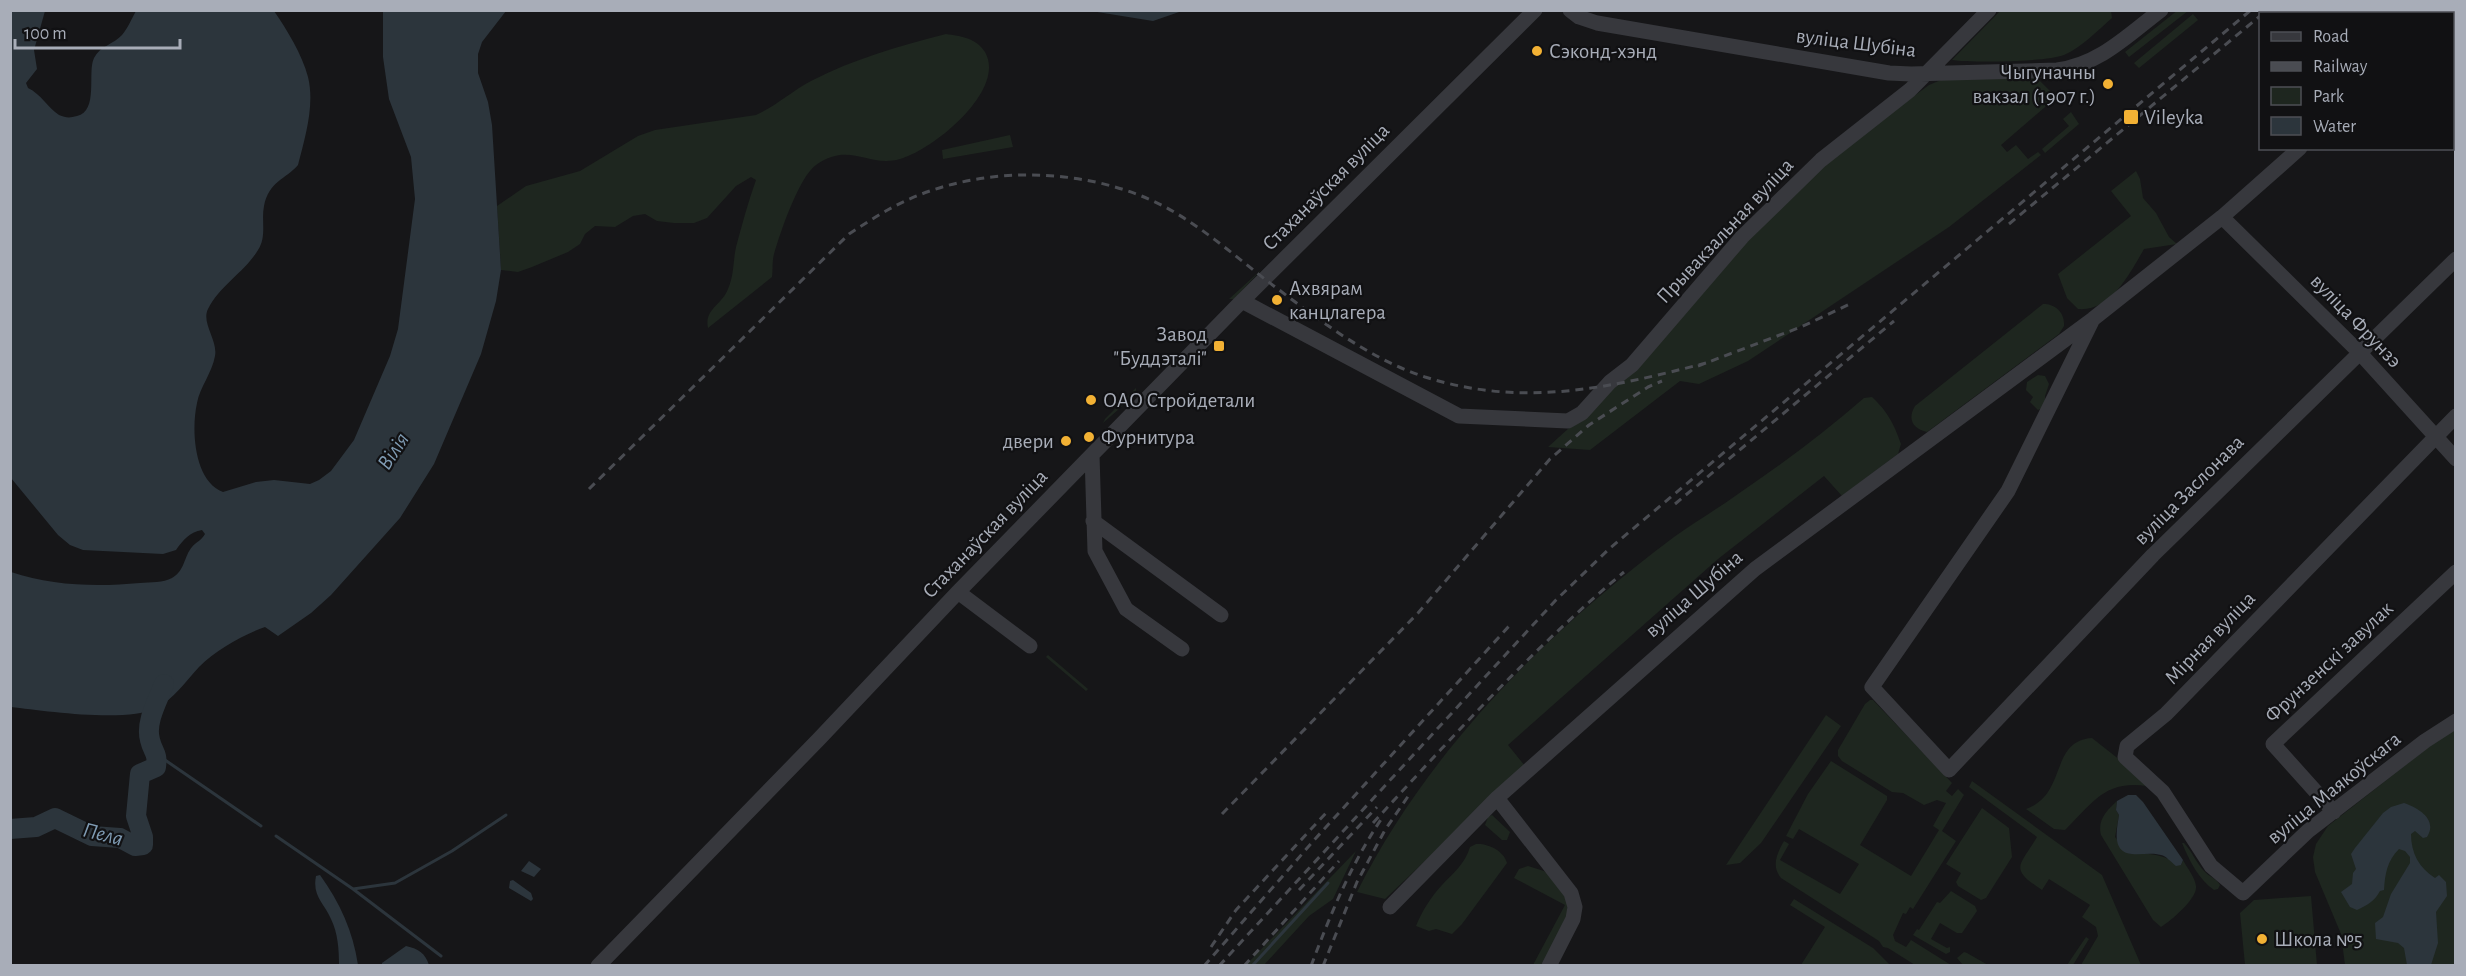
<svg xmlns="http://www.w3.org/2000/svg" width="2466" height="976" font-family="'Alegreya Sans',sans-serif">
<style>
.green{fill:#1e261f}
.water{fill:#2c353c}
.lines{fill:none;stroke-linecap:round;stroke-linejoin:round}
.stream{stroke:#2c353c;stroke-width:3}
.river{stroke:#2c353c;stroke-width:20}
.minor{stroke:#37383d;stroke-width:15}
.rail{stroke:#4a4c52;stroke-width:3;stroke-dasharray:8 6;stroke-linecap:butt}
.poi-dot{fill:#f2b134;stroke:#111113;stroke-width:2}
.labels{text-anchor:middle;dominant-baseline:central;stroke-width:4.5;stroke-linejoin:round;paint-order:stroke}
.street-label{font-size:21px;fill:#a8adb8;stroke:#111113}
.poi-label{font-size:21px;fill:#a8adb8;stroke:#111113;text-anchor:start}
.water-label{font-size:22px;font-style:italic;fill:#7f9bb3;stroke:#111113}
</style>
<rect width="100%" height="100%" fill="#161618"/>
<path class="green" d="M 2178,10 L 2188,11 L 2129,57 L 2125,52 Z
M 2111,11 L 2112,18 C 2097,31 2082,47 2064,55 C 2047,62 1971,63 1952,60 L 2000,11 Z
M 2193,14 L 2198,20 L 2139,68 L 2134,63 Z
M 946,34 C 961,36 976,38 985,52 C 1007,90 933,150 900,159 C 868,168 850,141 816,165 C 799,177 780,233 774,254 C 772,261 773,270 772,277 L 708,328 C 704,309 722,305 728,289 C 734,276 733,261 736,247 C 742,225 748,202 756,180 L 751,177 L 736,186 L 707,218 L 694,223 L 674,223 L 657,221 L 645,214 L 633,216 L 615,227 L 595,226 L 585,234 L 580,244 L 568,252 L 532,267 L 518,272 L 501,270 L 497,206 L 526,186 L 580,171 L 638,136 L 655,130 L 756,115 C 776,106 792,91 811,81 C 853,59 900,46 946,34 Z
M 2036,77 L 2050,91 L 2051,102 L 2001,145 L 2007,152 L 2016,145 L 2028,159 L 2038,152 L 2041,155 L 1949,227 L 1748,361 L 1699,384 L 1680,381 L 1590,450 L 1548,447 L 1590,409 L 1750,237 L 1825,162 L 1929,85 L 1941,80 Z
M 2071,112 L 2079,124 L 2045,153 L 2042,149 L 2069,126 L 2063,119 Z
M 1010,135 L 1013,147 L 943,159 L 942,150 Z
M 2136,171 L 2140,179 L 2143,198 L 2156,213 L 2169,237 L 2177,244 L 2144,249 C 2130,273 2111,312 2078,309 L 2067,298 L 2058,274 L 2131,216 L 2111,191 Z
M 1262,269 L 1234,299 L 1229,299 Z
M 2043,304 C 2056,304 2065,313 2064,326 L 2059,334 L 1927,432 C 1913,429 1907,419 1915,406 Z
M 2038,375 L 2045,376 L 2049,384 L 2045,396 L 2045,407 L 2038,410 L 2030,402 L 2033,397 L 2026,390 L 2027,382 Z
M 1136,388 L 1136,394 L 1103,423 L 1105,419 Z
M 1872,397 C 1888,412 1894,424 1901,444 L 1898,454 L 1842,496 L 1824,476 L 1718,559 L 1508,745 L 1525,766 L 1385,899 L 1357,892 C 1428,750 1548,631 1674,537 C 1695,522 1717,509 1738,494 C 1782,464 1824,433 1864,398 Z
M 1048,655 L 1088,689 L 1086,691 L 1046,657 Z
M 1870,700 L 1873,700 L 1952,783 L 1946,791 L 1952,796 L 1958,789 L 1964,795 L 1942,831 L 1956,841 L 1913,909 L 1910,907 L 1906,914 L 1903,913 L 1893,935 L 1895,941 L 1906,947 L 1911,940 L 1951,965 L 1915,965 L 1888,948 L 1883,947 L 1879,941 L 1781,878 C 1771,866 1777,853 1784,841 L 1789,844 L 1780,860 L 1840,894 L 1859,864 L 1799,829 L 1793,839 L 1786,836 L 1808,794 L 1831,761 L 1887,796 L 1887,800 L 1860,845 L 1911,876 L 1939,830 L 1933,826 L 1946,803 L 1937,800 L 1924,805 L 1903,793 L 1892,792 L 1842,761 L 1838,756 L 1838,750 L 1865,704 Z
M 1826,715 L 1841,726 L 1761,843 L 1740,863 L 1726,865 Z
M 2455,728 L 2455,965 L 2345,965 L 2341,934 L 2315,872 L 2313,857 L 2316,844 L 2328,826 L 2426,749 Z
M 2092,738 L 2144,779 L 2147,786 C 2104,780 2093,803 2065,830 L 2054,829 L 2026,809 C 2068,794 2049,741 2092,738 Z
M 1972,781 L 2102,875 L 2141,965 L 2081,965 L 2098,936 L 2096,927 L 2082,917 L 2090,905 L 2049,879 L 2042,890 C 2008,868 2020,866 2037,837 L 1969,787 Z
M 2117,801 L 2116,810 L 2119,815 L 2115,837 L 2130,854 C 2150,852 2163,855 2181,865 L 2183,860 C 2187,868 2195,877 2196,886 C 2198,898 2171,921 2161,927 L 2153,920 L 2101,835 C 2097,820 2107,810 2117,801 Z
M 1982,808 L 2009,828 L 2012,857 L 1986,898 L 1981,900 L 1958,886 L 1956,882 L 1961,873 L 1946,864 Z
M 1492,815 L 1510,832 L 1507,840 L 1502,840 L 1485,825 L 1488,817 Z
M 2182,843 L 2184,843 C 2192,851 2196,863 2205,872 C 2210,877 2216,878 2220,885 L 2218,889 L 2214,890 C 2199,880 2189,860 2182,843 Z
M 1476,844 C 1488,843 1504,851 1507,863 L 1462,924 L 1452,934 L 1436,929 L 1429,931 L 1416,926 C 1422,911 1431,897 1442,885 C 1453,873 1465,864 1470,847 Z
M 1356,851 L 1333,899 L 1309,916 L 1264,965 L 1246,965 Z
M 1528,866 L 1544,871 L 1552,877 L 1568,901 L 1567,918 L 1543,965 L 1533,965 L 1565,905 L 1514,878 L 1519,869 Z
M 1951,891 L 1975,906 L 1977,911 L 1962,933 L 1957,933 L 1940,923 L 1931,939 L 1947,948 L 1950,947 L 1950,952 L 1946,954 L 1913,935 L 1917,929 L 1919,930 L 1937,902 L 1940,903 Z
M 2311,896 L 2317,965 L 2245,965 L 2240,913 L 2254,900 Z
M 1794,899 L 1873,948 L 1890,965 L 1801,965 L 1825,927 L 1790,905 Z
M 2086,937 L 2089,939 L 2073,965 L 2067,965 Z
M 1964,952 L 1967,953 L 1988,965 L 1963,965 L 1957,958 Z"/>
<path class="water" d="M 11,10 L 45,11 L 34,50 L 37,69 L 26,83 L 28,88 C 41,94 47,107 59,115 C 66,118 70,118 77,116 C 99,111 87,72 94,58 C 100,46 114,44 122,35 C 128,28 132,18 136,11 L 274,11 C 287,30 302,54 308,77 C 315,105 305,138 298,165 C 285,180 269,181 264,206 C 261,221 267,236 258,250 C 245,272 220,285 208,309 C 201,323 218,340 215,356 C 212,373 200,387 197,403 C 191,430 194,481 223,492 L 256,482 L 274,480 L 310,484 L 319,480 L 331,471 L 354,440 L 390,356 L 398,329 L 415,199 L 411,157 L 389,99 L 383,57 L 383,11 L 506,11 L 482,42 L 478,54 L 478,73 L 488,102 L 492,125 L 501,270 L 496,301 L 481,354 L 434,464 L 400,518 L 331,595 L 311,613 L 278,636 L 265,627 C 242,635 216,650 199,667 C 185,682 174,699 156,708 C 128,723 44,711 11,707 L 11,572 C 52,586 97,587 140,583 C 151,582 163,583 172,578 C 185,571 184,556 192,547 C 196,542 202,540 205,534 L 202,530 C 190,532 183,540 176,550 L 163,554 L 83,550 L 70,545 L 58,535 L 11,478 Z
M 1091,11 L 1182,10 L 1182,11 L 1153,21 Z
M 2128,795 L 2136,795 L 2143,802 L 2183,860 L 2181,865 L 2176,866 C 2171,862 2166,856 2161,855 C 2151,852 2142,855 2132,854 C 2111,852 2117,829 2119,815 L 2116,810 L 2117,801 Z
M 2404,803 C 2419,808 2438,820 2427,837 L 2423,838 L 2415,831 L 2411,834 C 2411,853 2419,868 2435,878 L 2439,875 L 2446,882 L 2447,896 L 2436,912 L 2438,943 L 2431,965 L 2407,965 L 2404,948 L 2398,943 L 2376,939 L 2375,923 L 2383,917 L 2391,894 L 2410,863 L 2410,857 L 2405,851 L 2399,849 C 2387,861 2385,874 2384,890 L 2380,891 C 2374,902 2367,905 2357,910 L 2350,907 L 2341,892 L 2352,884 L 2353,873 L 2356,869 L 2351,854 L 2355,848 L 2383,813 L 2391,807 Z
M 529,861 L 541,869 L 534,877 L 521,871 Z
M 320,875 C 340,903 353,931 358,965 L 339,965 C 339,950 338,933 331,919 C 324,903 312,896 316,876 Z
M 513,880 L 531,893 L 533,899 L 531,901 L 509,888 L 510,881 Z
M 406,946 C 419,949 425,953 429,965 L 382,965 L 382,963 Z"/>
<g class="lines">
<path class="stream" d="M 165,760 L 261,826
M 276,836 L 353,889 L 441,956
M 353,889 L 395,883 L 452,851 L 506,815
M 1252,966 L 1328,883"/>
<path class="river" d="M 10,829 L 36,827 L 55,818 L 92,836 L 120,838 L 135,846 L 143,845 L 143,837 L 136,816 L 140,774 L 156,767 C 158,752 153,753 150,740 C 145,722 158,700 164,684"/>
<path class="minor" d="M 1570,10 L 1579,17 L 1597,23 L 1889,73 L 1911,74 L 2057,70 C 2099,65 2128,35 2161,10
M 2452,14 L 2456,12
M 2452,59 L 2456,62
M 2222,217 L 2359,352 L 2456,459
M 1242,301 L 1459,416 L 1568,421 L 1582,413 L 1610,382 L 1632,365 L 1742,237 L 1821,160 L 1910,90 L 1989,10
M 2093,319 L 2008,491 L 1872,687 L 1949,770 L 2153,555 L 2456,259
M 2456,416 L 2166,714 L 2127,746 L 2125,757 L 2163,792 L 2211,866 L 2243,893 L 2308,831 L 2425,741 L 2456,721
M 1092,455 L 1095,551 L 1126,609 L 1182,649
M 1093,521 L 1221,615
M 958,592 L 1030,646
M 1497,798 L 1571,893 L 1575,907 L 1573,919 L 1549,966
M 2334,812 L 2273,744 L 2456,572
M 1390,907 L 1497,798 L 1755,569 L 2093,319 L 2222,217 L 2300,148
M 598,966 L 819,739 L 958,592 L 1239,304 L 1535,10"/>
<path class="rail" d="M 2009,224 L 2260,16
M 1698,366 L 1801,327 L 1850,304
M 589,489 L 849,234 C 863,225 878,215 893,207 C 970,166 1072,165 1151,200 C 1193,219 1230,252 1266,280 C 1315,317 1367,358 1425,377 C 1524,408 1609,388 1706,363
M 1675,504 L 1894,321
M 1222,814 L 1418,613 L 1550,459 L 1589,425 L 1648,387 L 1662,381
M 1373,823 C 1453,736 1532,649 1624,572
M 1299,890 L 1377,807
M 1211,947 L 1236,910 L 1326,813
M 1204,966 L 1316,838 L 1510,625
M 1219,966 L 1555,601 L 1609,549 L 2251,10
M 1244,966 L 1339,861
M 1311,966 C 1331,913 1351,864 1382,818
M 1323,966 L 1357,882 L 1385,830 L 1411,792"/>
</g>
<g class="poi-dot">
<circle cx="1537" cy="51" r="6"/>
<circle cx="2108" cy="84" r="6"/>
<rect x="2123" y="109" width="16" height="16" rx="3"/>
<circle cx="1277" cy="300" r="6"/>
<rect x="1213" y="340" width="12" height="12" rx="3"/>
<circle cx="1091" cy="400" r="6"/>
<circle cx="1089" cy="437" r="6"/>
<circle cx="1066" cy="441" r="6"/>
<circle cx="2262" cy="939" r="6"/>
</g>
<g class="labels">
<g class="street-label">
<text transform="translate(1856 43) rotate(7)">вуліца Шубіна</text>
<text transform="translate(1326 187) rotate(-45)">Стаханаўская вуліца</text>
<text transform="translate(1725 231) rotate(-47)">Прывакзальная вуліца</text>
<text transform="translate(2356 321) rotate(46)">вуліца Фрунзэ</text>
<text transform="translate(2189 490) rotate(-45)">вуліца Заслонава</text>
<text transform="translate(985 534) rotate(-46)">Стаханаўская вуліца</text>
<text transform="translate(1694 594) rotate(-41)">вуліца Шубіна</text>
<text transform="translate(2210 638) rotate(-46)">Мірная вуліца</text>
<text transform="translate(2329 662) rotate(-43)">Фрунзенскі завулак</text>
<text transform="translate(2334 788) rotate(-39)">вуліца Маякоўскага</text>
</g>
<g class="poi-label">
<text x="1549" y="51">Сэконд-хэнд</text>
<text x="2096" y="72" text-anchor="end">Чыгуначны<tspan x="2096" dy="24">вакзал (1907 г.)</tspan></text>
<text x="2144" y="117">Vileyka</text>
<text x="1289" y="288">Ахвярам<tspan x="1289" dy="24">канцлагера</tspan></text>
<text x="1207" y="334" text-anchor="end">Завод<tspan x="1207" dy="24">"Буддэталі"</tspan></text>
<text x="1103" y="400">ОАО Стройдетали</text>
<text x="1101" y="437">Фурнитура</text>
<text x="1054" y="441" text-anchor="end">двери</text>
<text x="2274" y="939">Школа №5</text>
</g>
<g class="water-label">
<text transform="translate(393 451) rotate(-57)">Вілія</text>
<text transform="translate(103 834) rotate(14)">Пела</text>
</g>
</g>
<rect width="2466" height="976" fill="none" stroke="#a8adb8" stroke-width="24"/>
<rect x="2259" y="12" width="195" height="138" fill="#111113" stroke="#4d4f55" stroke-width="1.5"/>
<rect x="2271" y="32" width="30" height="9" fill="#37383d" stroke="#4d4f55" stroke-width="1.5"/>
<text x="2313" y="42" font-size="18" fill="#a8adb8">Road</text>
<rect x="2271" y="62" width="30" height="9" fill="#4a4c52" stroke="#4d4f55" stroke-width="1.5"/>
<text x="2313" y="72" font-size="18" fill="#a8adb8">Railway</text>
<rect x="2271" y="87" width="30" height="18" fill="#1e261f" stroke="#4d4f55" stroke-width="1.5"/>
<text x="2313" y="102" font-size="18" fill="#a8adb8">Park</text>
<rect x="2271" y="117" width="30" height="18" fill="#2c353c" stroke="#4d4f55" stroke-width="1.5"/>
<text x="2313" y="132" font-size="18" fill="#a8adb8">Water</text>
<path d="M15 39v9h165v-9" fill="none" stroke="#a8adb8" stroke-width="3"/>
<text x="24" y="39" font-size="18" fill="#a8adb8" stroke="#111113" stroke-width="4.5" paint-order="stroke">100 m</text>
</svg>
